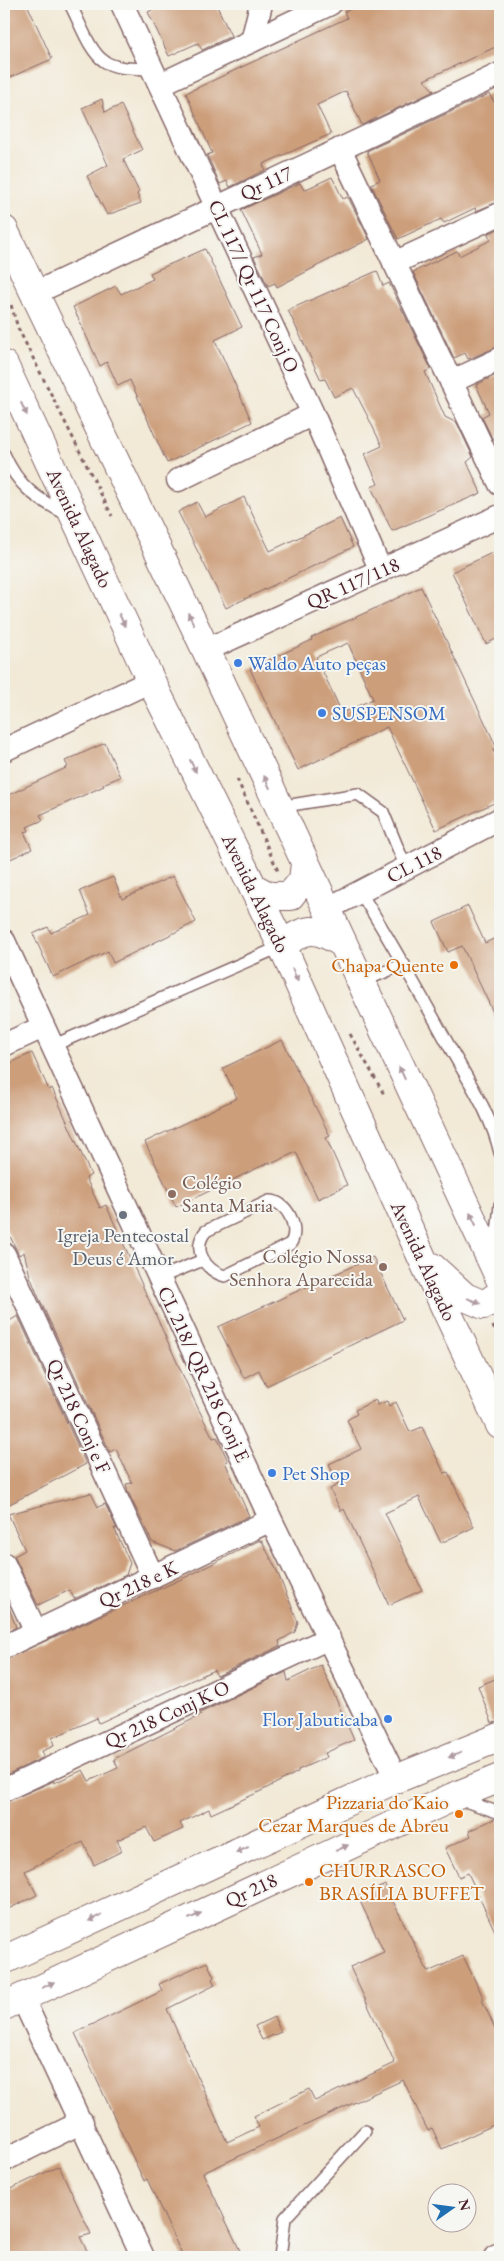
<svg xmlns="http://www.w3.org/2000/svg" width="504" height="2261" font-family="'EB Garamond',serif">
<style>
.building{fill:#cc9e7a;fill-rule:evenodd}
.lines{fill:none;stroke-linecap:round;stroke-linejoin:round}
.lane-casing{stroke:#856667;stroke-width:14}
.street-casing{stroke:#856667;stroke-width:25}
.secondary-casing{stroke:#856667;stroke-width:30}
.path{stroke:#856667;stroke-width:3;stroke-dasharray:4 4;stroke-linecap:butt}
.lane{stroke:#fff;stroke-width:11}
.street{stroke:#fff;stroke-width:22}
.secondary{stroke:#fff;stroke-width:28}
.oneway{fill:#ae9aa0}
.shop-dot{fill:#3f7fe0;stroke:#f6f6f2;stroke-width:2}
.food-dot{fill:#e8710a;stroke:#f6f6f2;stroke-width:2}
.education-dot{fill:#8d6e63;stroke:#f6f6f2;stroke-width:2}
.worship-dot{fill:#6b7280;stroke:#f6f6f2;stroke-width:2}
.labels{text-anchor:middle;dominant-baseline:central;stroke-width:4;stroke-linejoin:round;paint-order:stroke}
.street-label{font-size:20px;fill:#4a1f2b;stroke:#f6f6f2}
.shop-label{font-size:20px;fill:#366cbe;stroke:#f6f6f2;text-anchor:start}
.food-label{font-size:20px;fill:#c56008;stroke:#f6f6f2;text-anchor:end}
.education-label{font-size:20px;fill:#785e54;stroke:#f6f6f2;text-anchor:start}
.worship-label{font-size:20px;fill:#5b616d;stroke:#f6f6f2}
</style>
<rect width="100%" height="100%" fill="#f6f6f2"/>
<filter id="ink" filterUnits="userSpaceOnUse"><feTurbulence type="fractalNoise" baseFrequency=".02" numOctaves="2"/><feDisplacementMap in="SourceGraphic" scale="10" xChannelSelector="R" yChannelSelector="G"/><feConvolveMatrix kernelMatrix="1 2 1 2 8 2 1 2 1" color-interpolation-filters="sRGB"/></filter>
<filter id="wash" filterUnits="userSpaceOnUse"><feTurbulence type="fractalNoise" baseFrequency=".0096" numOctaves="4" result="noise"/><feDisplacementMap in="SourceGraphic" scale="20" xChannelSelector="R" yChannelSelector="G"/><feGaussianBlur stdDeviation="1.12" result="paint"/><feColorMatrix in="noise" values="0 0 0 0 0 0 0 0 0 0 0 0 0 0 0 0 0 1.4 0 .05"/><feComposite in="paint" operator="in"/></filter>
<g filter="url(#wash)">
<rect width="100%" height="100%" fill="#f2e9d6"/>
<g id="blocks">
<path class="building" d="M 4,4 L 27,4 L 52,59 L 4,80 Z
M 149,4 L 216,4 L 231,36 L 202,50 L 198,43 L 169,56 L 148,12 L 152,10 Z
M 362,4 L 500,4 L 500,45 L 424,80 L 434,91 L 362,125 L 346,91 L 317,105 L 331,134 L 263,164 L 265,170 L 230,187 L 227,181 L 220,184 L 207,155 L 212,153 L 186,93 L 347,18 L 344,12 Z
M 489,94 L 494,102 L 500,99 L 500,201 L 476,211 L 475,208 L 444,223 L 441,219 L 398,239 L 371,184 L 380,180 L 367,151 Z
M 102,99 L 105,112 L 121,105 L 142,150 L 123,159 L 139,192 L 137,194 L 141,203 L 107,215 L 87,176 L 108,165 L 82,108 Z
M 332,177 L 343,199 L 348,197 L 369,239 L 277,287 L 275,283 L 268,286 L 254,257 L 262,254 L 241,210 L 300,183 L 304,190 Z
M 500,228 L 500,346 L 468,359 L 465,353 L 454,358 L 413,272 L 457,251 L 459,256 L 491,240 L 488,234 Z
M 205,249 L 242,327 L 215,340 L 252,422 L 167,463 L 130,380 L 118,386 L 107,362 L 100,366 L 73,307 L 116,286 L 121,294 L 153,279 L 150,273 Z
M 377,271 L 383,286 L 389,283 L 431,369 L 425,372 L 445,417 L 457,423 L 473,457 L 467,462 L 481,493 L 392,531 L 371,487 L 378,484 L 365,454 L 382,446 L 368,417 L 353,388 L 334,397 L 325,379 L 321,380 L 288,310 Z
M 500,373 L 500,436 L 493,440 L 482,417 L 489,413 L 476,385 Z
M 244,497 L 270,551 L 340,518 L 353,547 L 226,608 L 178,512 L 197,502 L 205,517 Z
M 500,549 L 500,637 L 486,644 L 452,572 Z
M 421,587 L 497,748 L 493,750 L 500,765 L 500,797 L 495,800 L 496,802 L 436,830 L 387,727 L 298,770 L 250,669 L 312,640 L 311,638 ZM 348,643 L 373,699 L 342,713 L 316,657 Z
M 105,743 L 120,777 L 103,784 L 104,786 L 40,815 L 43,820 L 27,827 L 29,831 L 24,832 L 32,849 L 4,862 L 4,797 L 68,767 L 65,761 Z
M 173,876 L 196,922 L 113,963 L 108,951 L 53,977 L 33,934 L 48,927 L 51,933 L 90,915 L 80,891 L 113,877 L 122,899 Z
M 468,906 L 485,943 L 500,936 L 500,1027 L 462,946 L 448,952 L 434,922 Z
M 282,1040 L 330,1136 L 326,1138 L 347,1185 L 318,1199 L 296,1152 L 271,1164 L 270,1162 L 176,1207 L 145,1142 L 237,1098 L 223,1068 Z
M 32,1053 L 49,1090 L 52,1088 L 91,1175 L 86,1178 L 100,1208 L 106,1205 L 195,1402 L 213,1438 L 217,1437 L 228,1461 L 225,1462 L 249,1516 L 175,1551 L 152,1542 L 128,1492 L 126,1484 L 132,1483 L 116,1449 L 110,1452 L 39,1298 L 30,1276 L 24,1252 L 19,1255 L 4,1224 L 4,1066 Z
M 373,1257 L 403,1320 L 266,1386 L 259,1370 L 244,1378 L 218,1327 Z
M 18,1316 L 86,1464 L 4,1507 L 4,1324 Z
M 376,1400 L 377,1405 L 387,1401 L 389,1406 L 396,1402 L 410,1432 L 422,1427 L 444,1473 L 448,1472 L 474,1527 L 441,1543 L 419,1497 L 385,1513 L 422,1590 L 389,1605 L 344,1509 L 341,1511 L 330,1489 L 338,1485 L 329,1464 L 361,1449 L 347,1420 L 357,1414 L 355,1410 Z
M 91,1493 L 98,1507 L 105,1504 L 117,1529 L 114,1528 L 130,1563 L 126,1575 L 74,1599 L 70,1590 L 38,1605 L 14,1556 L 25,1550 L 8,1514 Z
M 260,1540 L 260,1542 L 262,1541 L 276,1569 L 298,1622 L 295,1632 L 279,1641 L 280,1646 L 217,1676 L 214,1670 L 99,1723 L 97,1718 L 52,1738 L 54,1746 L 42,1751 L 44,1757 L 4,1776 L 4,1660 L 188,1576 Z
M 4,1594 L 16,1627 L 4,1633 Z
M 321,1665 L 354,1740 L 325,1753 L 327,1757 L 298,1770 L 298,1772 L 261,1791 L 211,1814 L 209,1809 L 180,1823 L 183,1829 L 154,1842 L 146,1827 L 117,1840 L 122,1851 L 94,1865 L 83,1842 L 25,1871 L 37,1895 L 4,1911 L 4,1803 L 54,1781 L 54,1783 L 83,1770 L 89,1781 L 118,1768 L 114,1759 L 201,1715 L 200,1713 L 286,1672 L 288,1681 Z
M 500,1677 L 500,1722 L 492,1723 L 478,1686 Z
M 494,1819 L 500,1820 L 500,1942 L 468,1873 L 459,1877 L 445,1848 L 471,1836 L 469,1831 Z
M 385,1885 L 428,1972 L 463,1956 L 484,1999 L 482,2000 L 500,2039 L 500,2122 L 442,2149 L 432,2128 L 428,2131 L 403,2080 L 203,2173 L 243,2257 L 183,2257 L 147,2179 L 144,2181 L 75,2033 L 162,1991 L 159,1984 L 207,1962 L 214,1977 L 212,1979 L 215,1985 L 167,2009 L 227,2142 L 259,2127 L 254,2116 L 309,2089 L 315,2101 L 395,2063 L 350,1967 L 384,1952 L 358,1897 Z
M 274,2017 L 281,2032 L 262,2040 L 255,2026 Z
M 59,2166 L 91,2234 L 80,2237 L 90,2257 L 4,2257 L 4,2192 Z"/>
</g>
</g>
<g filter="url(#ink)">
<use href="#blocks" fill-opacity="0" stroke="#856667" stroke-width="1"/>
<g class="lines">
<g class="lane-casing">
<path id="lane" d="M 70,4 C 79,20 89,51 104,61 C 116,70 139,68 154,69
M 4,454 C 18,487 37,499 68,515
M 279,807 L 358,794 L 383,812 L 406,868
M 360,892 C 393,944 423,999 453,1053 C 471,1085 492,1117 500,1153
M 361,982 L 404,964
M 52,1046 L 282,946
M 269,1201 C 287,1200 301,1230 290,1244 L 225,1276 C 205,1271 191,1248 206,1231 Z
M 495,1252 L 500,1205
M 159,1278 L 203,1260
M 459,1799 L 500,1813
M 280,2257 L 285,2218 L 365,2131"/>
</g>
<g class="street-casing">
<path id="street" d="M 122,4 L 313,414 L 381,571
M 252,41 L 261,4
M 161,84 L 330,4
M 340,149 L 500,484
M 394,263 L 500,214
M 33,294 L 500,74
M 451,382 L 500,359
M 178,480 L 313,414
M 206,650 L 500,516
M 4,750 L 151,681
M 327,909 L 500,819
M 4,941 L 271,1520 L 396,1779
M 4,1045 L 43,1027
M 4,1254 L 153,1577
M 4,1564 L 36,1632
M 4,1647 L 271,1520
M 4,1790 L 329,1638
M 22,1997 L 143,2257
M 4,2160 L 82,2122
M 495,2257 L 500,2255"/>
</g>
<g class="secondary-casing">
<path id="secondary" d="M 4,230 L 206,650 L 500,1279
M 4,365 L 151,681 L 282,946 L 423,1260 L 500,1425
M 254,888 L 269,896 L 290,896 L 303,880 L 305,864
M 282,946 C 306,926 316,927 342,943
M 432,1267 L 465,1297 L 484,1305 L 500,1294
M 4,1960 L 396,1779 L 500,1737
M 4,2006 L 453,1797 L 500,1778"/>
</g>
<path class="path" d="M 11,305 L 18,328 L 112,516
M 237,779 L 278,871
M 350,1034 L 385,1096
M 493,1326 L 500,1344"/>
<use href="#lane" class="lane"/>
<use href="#street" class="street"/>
<use href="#secondary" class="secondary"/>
</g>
<defs><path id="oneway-solid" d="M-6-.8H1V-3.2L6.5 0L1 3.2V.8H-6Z" transform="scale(1.25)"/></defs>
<g class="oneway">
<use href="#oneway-solid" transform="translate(24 409) rotate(65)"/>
<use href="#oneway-solid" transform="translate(191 619) rotate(-116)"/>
<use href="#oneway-solid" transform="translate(122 620) rotate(65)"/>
<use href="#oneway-solid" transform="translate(193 766) rotate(64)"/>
<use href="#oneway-solid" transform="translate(267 782) rotate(-115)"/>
<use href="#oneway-solid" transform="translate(295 975) rotate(66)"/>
<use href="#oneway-solid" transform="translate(402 1073) rotate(-115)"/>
<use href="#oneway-solid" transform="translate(473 1219) rotate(-116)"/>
<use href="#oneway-solid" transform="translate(474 1301) rotate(23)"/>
<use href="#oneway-solid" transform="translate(455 1755) rotate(159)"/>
<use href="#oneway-solid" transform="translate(342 1848) rotate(-25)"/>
<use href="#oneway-solid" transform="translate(242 1850) rotate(155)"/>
<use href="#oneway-solid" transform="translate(195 1916) rotate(-25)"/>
<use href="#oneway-solid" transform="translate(95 1918) rotate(155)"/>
<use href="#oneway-solid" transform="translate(48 1985) rotate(-26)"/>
</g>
</g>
<g class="shop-dot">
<circle cx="238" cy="663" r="5"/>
<circle cx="322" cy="713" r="5"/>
<circle cx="272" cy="1473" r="5"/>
<circle cx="388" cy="1719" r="5"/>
</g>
<g class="food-dot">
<circle cx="454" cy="965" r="5"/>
<circle cx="459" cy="1814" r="5"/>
<circle cx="309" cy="1882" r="5"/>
</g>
<g class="education-dot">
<circle cx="172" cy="1194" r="5"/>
<circle cx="383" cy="1267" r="5"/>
</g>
<circle class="worship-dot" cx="123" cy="1215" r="5"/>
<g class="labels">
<g class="street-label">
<text transform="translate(266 183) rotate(-25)">Qr 117</text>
<text transform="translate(254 286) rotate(65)">CL 117/ Qr 117 Conj O</text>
<text transform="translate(80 528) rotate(65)">Avenida Alagado</text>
<text transform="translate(353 583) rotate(-24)">QR 117/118</text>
<text transform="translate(414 864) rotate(-27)">CL 118</text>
<text transform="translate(256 893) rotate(64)">Avenida Alagado</text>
<text transform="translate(424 1261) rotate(65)">Avenida Alagado</text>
<text transform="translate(204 1374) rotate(65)">CL 218/ QR 218 Conj E</text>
<text transform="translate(79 1416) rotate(65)">Qr 218 Conj e F</text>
<text transform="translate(138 1584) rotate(-25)">Qr 218 e K</text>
<text transform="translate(167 1714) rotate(-25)">Qr 218 Conj K O</text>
<text transform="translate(251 1890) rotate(-25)">Qr 218</text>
</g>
<g class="shop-label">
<text x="248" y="663">Waldo Auto peças</text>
<text x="332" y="713">SUSPENSOM</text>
<text x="282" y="1473">Pet Shop</text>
<text x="378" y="1719" text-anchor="end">Flor Jabuticaba</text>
</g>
<g class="food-label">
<text x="444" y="965">Chapa Quente</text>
<text x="449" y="1802">Pizzaria do Kaio<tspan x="449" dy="23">Cezar Marques de Abreu</tspan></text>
<text x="319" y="1870" text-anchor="start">CHURRASCO<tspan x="319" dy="23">BRASÍLIA BUFFET</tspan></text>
</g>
<g class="education-label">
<text x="182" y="1182">Colégio<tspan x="182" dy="23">Santa Maria</tspan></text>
<text x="373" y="1256" text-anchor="end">Colégio Nossa<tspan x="373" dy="23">Senhora Aparecida</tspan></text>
</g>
<g class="worship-label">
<text x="123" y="1235">Igreja Pentecostal<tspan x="123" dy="23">Deus é Amor</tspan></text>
</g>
</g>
<rect width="504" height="2261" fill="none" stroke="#f6f6f2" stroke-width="20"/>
<g transform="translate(452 2208) rotate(76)"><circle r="24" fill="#f6f6f2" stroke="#b1a0a2"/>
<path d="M0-4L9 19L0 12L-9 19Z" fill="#1f6fb2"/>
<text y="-8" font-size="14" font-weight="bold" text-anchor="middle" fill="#4a1f2b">N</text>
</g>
</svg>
